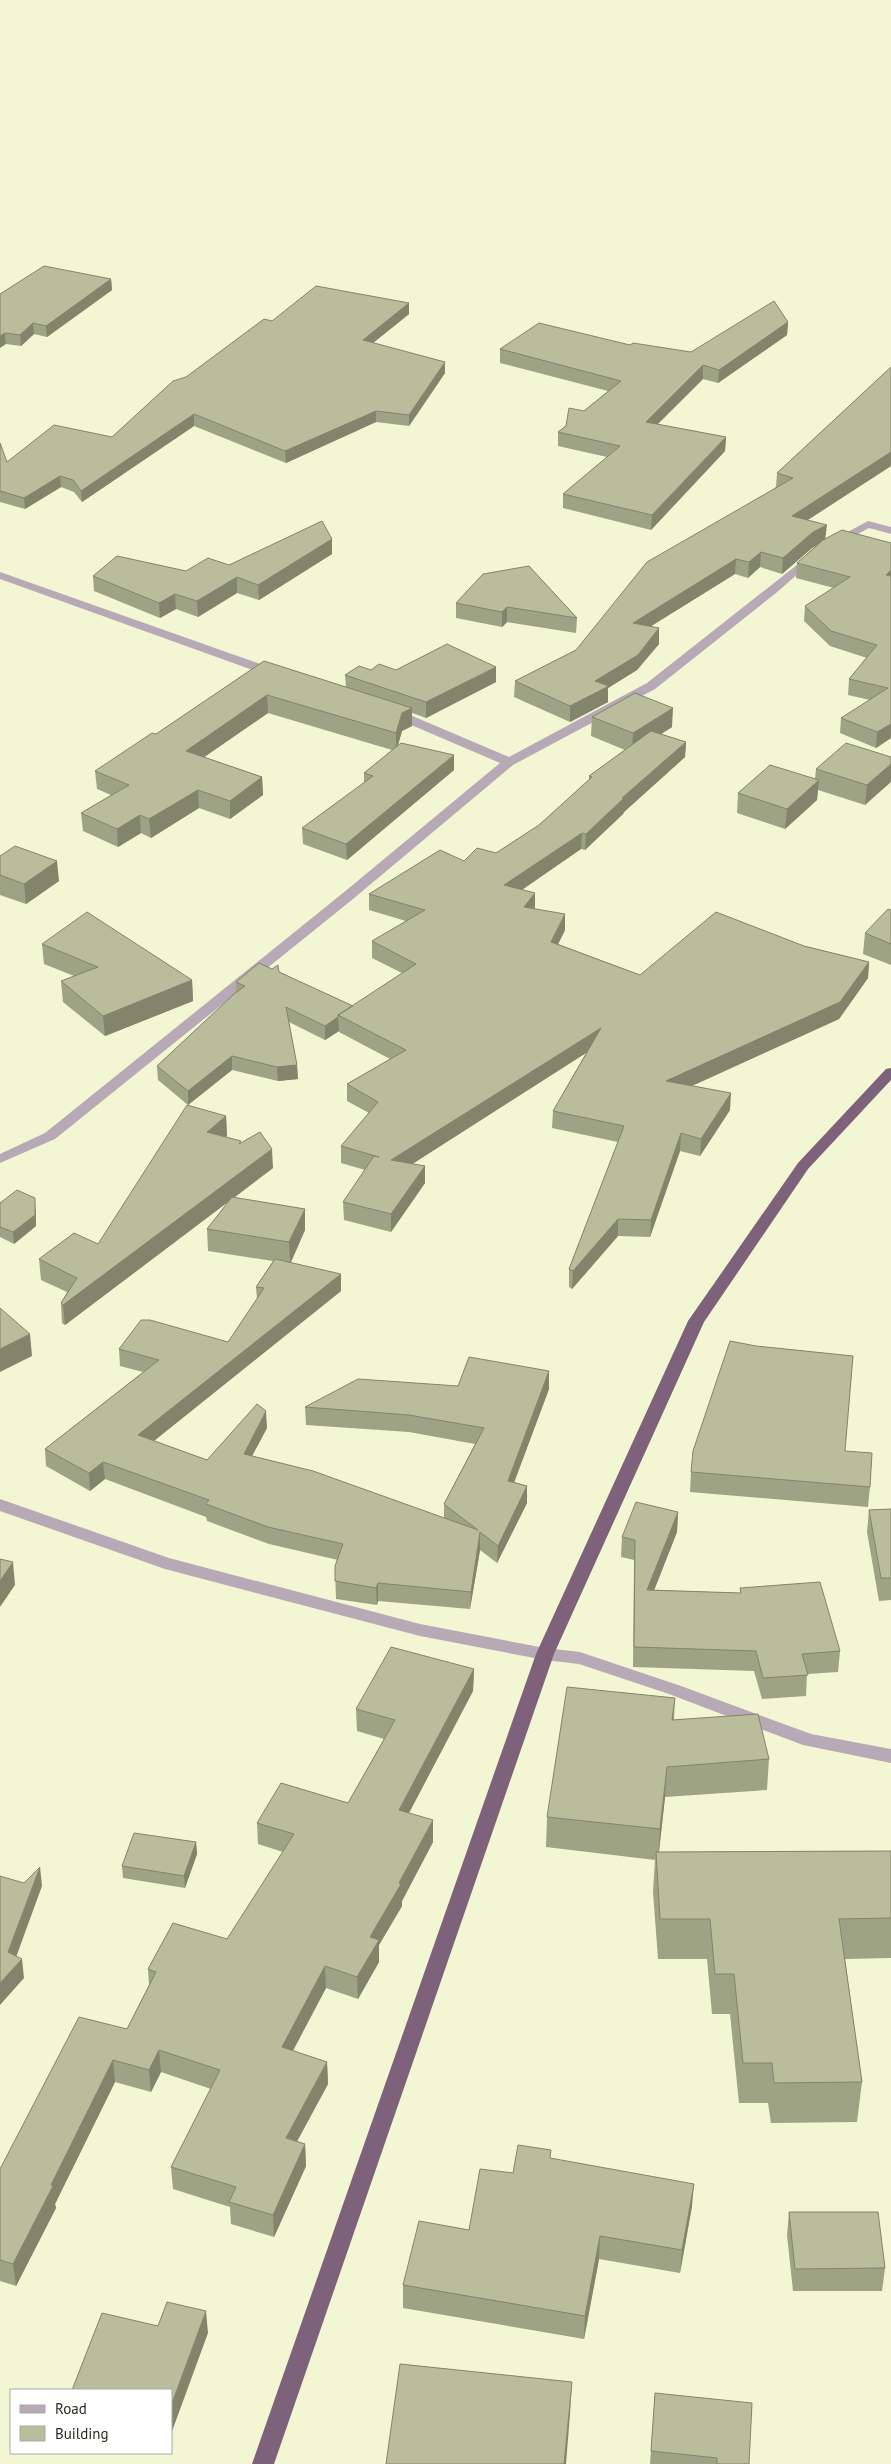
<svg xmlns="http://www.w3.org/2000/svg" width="891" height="2464" font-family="'PT Sans',sans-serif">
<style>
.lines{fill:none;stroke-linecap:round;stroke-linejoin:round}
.minor{fill:#b8a9b7;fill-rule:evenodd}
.trunk{fill:#7e627c;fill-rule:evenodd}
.wall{fill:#9fa385}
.shaded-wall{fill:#82846c}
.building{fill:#b9bd9b;stroke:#82846c}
</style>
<rect width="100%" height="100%" fill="#f2f6d2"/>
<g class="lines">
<path class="minor" d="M 868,521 L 891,527 L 891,534 L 869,528 L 839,544 L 831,544 L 829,542 Z
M 812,553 L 816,554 L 816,558 L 776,593 L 655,689 L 513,765 L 353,899 L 55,1139 L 0,1163 L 0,1154 L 45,1133 L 343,893 L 500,763 L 388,715 L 386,712 L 388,709 L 396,709 L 509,757 L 647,683 Z
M 0,572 L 277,670 L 279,673 L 277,676 L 269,676 L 0,579 Z
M 0,1499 L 169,1558 L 420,1624 L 545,1648 L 580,1652 L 681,1686 L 811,1734 L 891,1749 L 891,1763 L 803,1745 L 669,1694 L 579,1664 L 545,1660 L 420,1636 L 165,1569 L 0,1511 Z"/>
<path class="trunk" d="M 891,1068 L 891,1080 L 808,1169 L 704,1322 L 554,1654 L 274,2464 L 252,2464 L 536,1654 L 688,1321 L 798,1163 L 886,1069 Z"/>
</g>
<path class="wall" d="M 111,279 L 112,290 L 47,337 L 34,334 L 21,346 L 6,344 L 0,294 Z
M 409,303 L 409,314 L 373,343 L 445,373 L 409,426 L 376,422 L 286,463 L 194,426 L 82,502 L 74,492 L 61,487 L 25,509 L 0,502 L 0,443 L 7,462 L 112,437 L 186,377 L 272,321 Z
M 788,322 L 787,335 L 718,383 L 703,379 L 657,424 L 726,437 L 725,451 L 651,530 L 563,508 L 563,494 L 607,457 L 558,446 L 558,432 L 608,391 L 500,363 L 500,349 L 630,345 L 691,352 Z
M 891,367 L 891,466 L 807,520 L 826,539 L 891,543 L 891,738 L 876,748 L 840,733 L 841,718 L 870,700 L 848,695 L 849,679 L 867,658 L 830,646 L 804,621 L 805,606 L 834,588 L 796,578 L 797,563 L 818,544 L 812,548 L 782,574 L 760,567 L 748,578 L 735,574 L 651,626 L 659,644 L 637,670 L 608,688 L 608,702 L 570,722 L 514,697 L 515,681 L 576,650 L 776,487 L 777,473 Z
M 332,539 L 332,554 L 259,600 L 237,593 L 198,617 L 176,609 L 160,618 L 94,591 L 93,576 L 186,571 L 229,565 Z
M 529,566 L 577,618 L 576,633 L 507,622 L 502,627 L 456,618 L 456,603 Z
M 264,661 L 346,687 L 345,675 L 371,670 L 396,670 L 496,682 L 426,718 L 412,713 L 412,726 L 402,731 L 398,746 L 454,770 L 347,860 L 303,844 L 302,828 L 364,783 L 364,773 L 392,750 L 268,713 L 204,757 L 262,777 L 263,795 L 230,819 L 199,808 L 151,838 L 141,833 L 118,847 L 83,831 L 81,813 L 111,795 L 97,789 L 95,771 L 156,734 Z
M 592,717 L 672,727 L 661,734 L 686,742 L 685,757 L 624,812 L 623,814 L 585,850 L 581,849 L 522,890 L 535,909 L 565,930 L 558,944 L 640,975 L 804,946 L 869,962 L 868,978 L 839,1019 L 692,1086 L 730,1110 L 700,1156 L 680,1151 L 650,1237 L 618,1236 L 572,1289 L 569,1287 L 569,1269 L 618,1142 L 552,1128 L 553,1111 L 586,1053 L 412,1164 L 425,1166 L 425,1183 L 391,1232 L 344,1220 L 343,1202 L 365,1170 L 341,1163 L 341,1146 L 369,1113 L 347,1101 L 347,1084 L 390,1059 L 339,1032 L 339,1031 L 325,1040 L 289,1022 L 297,1065 L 298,1079 L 278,1081 L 232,1070 L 188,1105 L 158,1080 L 157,1066 L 236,992 L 236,982 L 279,972 L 353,1006 L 402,973 L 372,958 L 372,941 L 406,921 L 369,910 L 369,894 L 464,861 L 496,853 L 539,825 L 589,780 L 589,776 L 625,750 L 591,736 Z
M 891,757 L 865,805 L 818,790 L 817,800 L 785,829 L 737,813 L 738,793 L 815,779 L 816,769 Z
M 0,856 L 59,881 L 26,904 L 0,895 Z
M 891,910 L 891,965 L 863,954 L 865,933 Z
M 42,944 L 192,980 L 193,1001 L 105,1036 L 63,1002 L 61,981 L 74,976 L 44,964 Z
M 226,1116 L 227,1136 L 226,1137 L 241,1143 L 273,1168 L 234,1198 L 305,1209 L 305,1230 L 291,1262 L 341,1291 L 154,1441 L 207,1460 L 267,1428 L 252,1456 L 444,1518 L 444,1504 L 475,1444 L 409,1432 L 306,1425 L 305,1407 L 458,1386 L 549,1371 L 549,1389 L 514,1482 L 527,1486 L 527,1503 L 497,1563 L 480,1550 L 470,1609 L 378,1601 L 377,1605 L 336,1599 L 335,1566 L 338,1560 L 269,1544 L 207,1521 L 206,1517 L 105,1479 L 90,1491 L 46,1466 L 45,1449 L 143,1372 L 120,1366 L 119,1349 L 228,1342 L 257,1299 L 256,1287 L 273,1261 L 208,1251 L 207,1229 L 228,1202 L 65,1325 L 62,1323 L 61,1303 L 67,1292 L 41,1280 L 39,1259 L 98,1244 Z
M 0,1203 L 36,1209 L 36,1226 L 14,1244 L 0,1237 Z
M 845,1451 L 870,1487 L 868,1507 L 690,1492 L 691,1472 Z
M 891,1509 L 891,1600 L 879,1601 L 867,1532 L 869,1510 Z
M 678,1512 L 677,1532 L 654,1590 L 740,1593 L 740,1588 L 840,1651 L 838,1672 L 807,1674 L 806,1696 L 762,1699 L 754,1671 L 633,1667 L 634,1560 L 621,1557 L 622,1537 Z
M 474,1669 L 473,1691 L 409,1813 L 433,1842 L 402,1901 L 402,1906 L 379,1945 L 379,1962 L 358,1999 L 326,1988 L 293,2051 L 327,2062 L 328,2084 L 297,2141 L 305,2144 L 306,2166 L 274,2237 L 231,2224 L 230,2207 L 173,2189 L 171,2167 L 211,2089 L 161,2072 L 151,2092 L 115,2082 L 55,2204 L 56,2208 L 16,2286 L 0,2281 L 0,2169 L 127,2029 L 149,1985 L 148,1969 L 227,1939 L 283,1852 L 258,1844 L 257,1823 L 348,1803 L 384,1739 L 357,1731 L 356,1709 Z
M 675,1698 L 674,1720 L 769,1759 L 767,1790 L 665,1797 L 659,1852 L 891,1851 L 891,1958 L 845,1959 L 862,2082 L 857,2122 L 771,2123 L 768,2103 L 739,2103 L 730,2014 L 712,2014 L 707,1959 L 658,1959 L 653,1892 L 655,1860 L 546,1847 L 547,1817 Z
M 196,1842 L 197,1854 L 185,1888 L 123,1878 L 122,1866 Z
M 551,2159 L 692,2206 L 680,2273 L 599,2259 L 584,2339 L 403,2308 L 403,2285 L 469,2230 L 513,2173 Z
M 789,2212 L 885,2268 L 882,2291 L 793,2291 L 787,2235 Z
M 655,2393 L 749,2464 L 650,2464 Z"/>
<path class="shaded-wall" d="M 111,279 L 112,290 L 47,337 L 46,326 Z
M 409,303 L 409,314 L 363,351 L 363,340 Z
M 788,322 L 787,335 L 718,383 L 719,370 Z
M 33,323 L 34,334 L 21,346 L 20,335 Z
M 5,333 L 6,344 L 0,348 L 0,336 Z
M 445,362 L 445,373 L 409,426 L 409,415 Z
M 703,365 L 703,379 L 646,436 L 646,422 Z
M 376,411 L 376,422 L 286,463 L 285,451 Z
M 194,414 L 194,426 L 82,502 L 81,491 Z
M 726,437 L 725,451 L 651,530 L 652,515 Z
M 891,452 L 891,466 L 791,531 L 792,516 Z
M 60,476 L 61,487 L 25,509 L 24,498 Z
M 827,525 L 825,541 L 812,548 L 782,574 L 783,558 L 813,532 Z
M 332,539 L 332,554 L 259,600 L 258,585 Z
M 761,552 L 760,567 L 748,578 L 749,562 Z
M 736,559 L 735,574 L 632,638 L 633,623 Z
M 891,570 L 891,584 L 886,575 Z
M 237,577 L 237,593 L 198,617 L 197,601 Z
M 175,594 L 176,609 L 160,618 L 159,603 Z
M 507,607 L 507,622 L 502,627 L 502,612 Z
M 659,628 L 659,644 L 637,670 L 608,688 L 608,702 L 570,722 L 570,706 L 595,681 Z
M 496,667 L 496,682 L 426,718 L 426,702 Z
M 267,695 L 268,713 L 187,769 L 186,751 Z
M 412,708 L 412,726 L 402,731 L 396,751 L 396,733 L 402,713 Z
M 673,708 L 672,727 L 632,753 L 633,733 Z
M 891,724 L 891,738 L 876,748 L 877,732 Z
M 686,742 L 685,757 L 624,812 L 623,814 L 585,850 L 586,834 L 622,798 Z
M 454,755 L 454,770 L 347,860 L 346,844 Z
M 891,764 L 891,782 L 865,805 L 867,785 Z
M 262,777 L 263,795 L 230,819 L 230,801 Z
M 819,780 L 817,800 L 785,829 L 787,809 Z
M 198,790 L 199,808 L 151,838 L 149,819 Z
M 140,815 L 141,833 L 118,847 L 117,829 Z
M 582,833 L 581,849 L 504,902 L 504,885 Z
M 57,861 L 59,881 L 26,904 L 24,884 Z
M 535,893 L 535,909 L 524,907 Z
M 565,914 L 565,930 L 551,958 L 551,942 Z
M 869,962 L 868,978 L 839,1019 L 665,1098 L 666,1081 Z
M 192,980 L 193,1001 L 105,1036 L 103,1016 Z
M 338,1017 L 339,1031 L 325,1040 L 325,1026 Z
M 601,1028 L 600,1044 L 392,1177 L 391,1160 Z
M 232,1056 L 232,1070 L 188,1105 L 188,1091 Z
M 297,1065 L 298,1079 L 278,1081 L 277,1067 Z
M 731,1093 L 730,1110 L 700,1156 L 701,1139 Z
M 226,1116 L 227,1136 L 209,1152 L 207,1132 Z
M 681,1133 L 680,1151 L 650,1237 L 651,1220 Z
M 272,1149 L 273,1168 L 65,1325 L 63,1305 Z
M 425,1166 L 425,1183 L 391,1232 L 391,1214 Z
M 35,1198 L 36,1226 L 14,1244 L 13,1232 Z
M 305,1209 L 305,1230 L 290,1264 L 289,1242 Z
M 618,1219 L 618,1236 L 572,1289 L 573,1271 Z
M 341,1274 L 341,1291 L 140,1452 L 138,1435 Z
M 30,1334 L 32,1356 L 0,1372 L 0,1349 Z
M 549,1371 L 549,1389 L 508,1499 L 508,1481 Z
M 266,1411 L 267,1428 L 244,1471 L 244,1454 Z
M 103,1462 L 105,1479 L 90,1491 L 89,1473 Z
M 527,1486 L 527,1503 L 497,1563 L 498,1546 Z
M 678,1512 L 677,1532 L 646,1611 L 647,1590 Z
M 480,1532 L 480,1550 L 470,1609 L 471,1592 Z
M 13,1562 L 15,1585 L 0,1607 L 0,1581 Z
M 378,1583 L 378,1601 L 377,1605 L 376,1588 Z
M 474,1669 L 473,1691 L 399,1832 L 399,1810 Z
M 667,1767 L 665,1797 L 658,1860 L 660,1829 Z
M 433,1820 L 433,1842 L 402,1901 L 402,1906 L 379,1945 L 379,1962 L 358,1999 L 357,1977 L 370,1937 Z
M 196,1842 L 197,1854 L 185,1888 L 184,1876 Z
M 40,1867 L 42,1886 L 11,1971 L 8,1952 Z
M 22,1959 L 24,1978 L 0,2005 L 0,1983 Z
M 325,1966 L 326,1988 L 283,2069 L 282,2047 Z
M 159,2050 L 161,2072 L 151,2092 L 149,2070 Z
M 113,2060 L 115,2082 L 55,2204 L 56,2208 L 16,2286 L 13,2264 L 51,2185 Z
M 327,2062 L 328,2084 L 287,2160 L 286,2138 Z
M 305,2144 L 306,2166 L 274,2237 L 273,2215 Z
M 694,2184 L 692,2206 L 680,2273 L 682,2250 Z
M 600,2236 L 599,2259 L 584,2339 L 585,2316 Z
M 206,2311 L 208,2333 L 171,2434 L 171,2406 Z
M 572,2382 L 570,2414 L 566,2464 L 564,2464 Z"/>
<path class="building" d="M 44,266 L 111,279 L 46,326 L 33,323 L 20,335 L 5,333 L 0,336 L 0,294 Z
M 316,286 L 409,303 L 363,340 L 445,362 L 409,415 L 376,411 L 285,451 L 194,414 L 81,491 L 73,480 L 60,476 L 24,498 L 0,491 L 0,443 L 7,462 L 54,425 L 112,437 L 173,381 L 186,377 L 264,319 L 272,321 Z
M 774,301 L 788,322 L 719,370 L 703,365 L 646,422 L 726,437 L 652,515 L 563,494 L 620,446 L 558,432 L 566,426 L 569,408 L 584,411 L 621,381 L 500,349 L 539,323 L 630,345 L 633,343 L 691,352 Z
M 891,367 L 891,452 L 792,516 L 827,525 L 813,532 L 783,558 L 761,552 L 749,562 L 736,559 L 633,623 L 659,628 L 638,655 L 595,681 L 609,686 L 570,706 L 515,681 L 576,650 L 647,562 L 793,478 L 777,473 Z
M 322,521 L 332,539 L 258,585 L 237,577 L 197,601 L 175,594 L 159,603 L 93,576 L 117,556 L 186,571 L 208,558 L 229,565 Z
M 842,530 L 891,543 L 891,570 L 886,575 L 891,576 L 891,724 L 877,732 L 841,718 L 888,688 L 849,679 L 877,645 L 831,631 L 805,606 L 850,577 L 797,563 L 823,540 Z
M 529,566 L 577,618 L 507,607 L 502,612 L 456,603 L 483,574 Z
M 447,644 L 496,667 L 426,702 L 345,675 L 359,666 L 371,670 L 379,664 L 396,670 Z
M 264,661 L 412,708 L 402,713 L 396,733 L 267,695 L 186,751 L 262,777 L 230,801 L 198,790 L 149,819 L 140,815 L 117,829 L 81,813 L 129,785 L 95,771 L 152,733 L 156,734 Z
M 635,693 L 673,708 L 633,733 L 592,717 Z
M 651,731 L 686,742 L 622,798 L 624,798 L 586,834 L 582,833 L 504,885 L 535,893 L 524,907 L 565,914 L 551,942 L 640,975 L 716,912 L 804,946 L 869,962 L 840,1002 L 666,1081 L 731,1093 L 701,1139 L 681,1133 L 651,1220 L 618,1219 L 573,1271 L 569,1269 L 624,1126 L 553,1111 L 601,1028 L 391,1160 L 425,1166 L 391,1214 L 343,1202 L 374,1156 L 379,1157 L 341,1146 L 378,1102 L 347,1084 L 406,1050 L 338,1015 L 416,964 L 372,941 L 425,910 L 369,894 L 440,850 L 464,861 L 477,848 L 496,853 L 539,825 L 592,777 L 589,776 Z
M 401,743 L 454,755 L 346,844 L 302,828 L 373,776 L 364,773 Z
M 846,743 L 891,757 L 891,764 L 867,785 L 816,769 Z
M 770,765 L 819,780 L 787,809 L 738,793 Z
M 15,846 L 57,861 L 24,884 L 0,875 L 0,856 Z
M 888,909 L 891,910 L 891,944 L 865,933 Z
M 87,912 L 192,980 L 103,1016 L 61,981 L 98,967 L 42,944 Z
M 259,963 L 272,969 L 278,965 L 279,972 L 353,1006 L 338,1015 L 338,1017 L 325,1026 L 286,1007 L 297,1065 L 277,1067 L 232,1056 L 188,1091 L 157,1066 L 234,994 L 245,986 L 236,982 Z
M 187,1105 L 226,1116 L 207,1132 L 241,1141 L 239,1144 L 260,1132 L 272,1149 L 63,1305 L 61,1303 L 77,1278 L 39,1259 L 74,1233 L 98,1244 Z
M 17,1190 L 35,1198 L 35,1215 L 13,1232 L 0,1227 L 0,1203 Z
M 232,1197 L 305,1209 L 289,1242 L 207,1229 Z
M 275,1259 L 341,1274 L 138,1435 L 207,1460 L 257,1404 L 266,1411 L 244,1454 L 313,1471 L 478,1530 L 444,1504 L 484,1428 L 409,1415 L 305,1407 L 358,1379 L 458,1386 L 469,1357 L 549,1371 L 508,1481 L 527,1486 L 498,1546 L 480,1532 L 471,1592 L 378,1583 L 376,1588 L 335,1581 L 335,1566 L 343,1544 L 268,1527 L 206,1504 L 209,1500 L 103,1462 L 89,1473 L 45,1449 L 159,1360 L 119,1349 L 141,1320 L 150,1320 L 228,1342 L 264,1288 L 256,1287 Z
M 0,1308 L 30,1334 L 0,1349 Z
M 730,1341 L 756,1346 L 853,1356 L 845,1451 L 872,1453 L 870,1487 L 691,1472 L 693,1451 Z
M 636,1502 L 678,1512 L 647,1590 L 741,1593 L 740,1588 L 820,1582 L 840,1651 L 802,1654 L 808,1675 L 763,1678 L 756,1651 L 634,1647 L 635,1540 L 622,1537 Z
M 891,1509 L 891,1578 L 881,1578 L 869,1510 Z
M 0,1559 L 13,1562 L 0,1581 Z
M 391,1647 L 474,1669 L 399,1810 L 433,1820 L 399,1883 L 401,1884 L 370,1937 L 379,1940 L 357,1977 L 325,1966 L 282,2047 L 327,2062 L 286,2138 L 305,2144 L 273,2215 L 229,2202 L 236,2187 L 171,2167 L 220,2070 L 159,2050 L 149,2070 L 113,2060 L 51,2185 L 53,2186 L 13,2264 L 0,2260 L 0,2169 L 79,2017 L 127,2029 L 156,1972 L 148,1969 L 173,1923 L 227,1939 L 294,1834 L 257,1823 L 281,1783 L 348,1803 L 395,1720 L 356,1709 Z
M 567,1687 L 675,1698 L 672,1720 L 758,1714 L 769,1759 L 667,1767 L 660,1829 L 547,1817 Z
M 134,1833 L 196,1842 L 184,1876 L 122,1866 Z
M 891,1851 L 891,1918 L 839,1919 L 862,2082 L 774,2083 L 772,2063 L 743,2063 L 734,1974 L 715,1974 L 710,1919 L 660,1919 L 656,1852 Z
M 40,1867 L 8,1952 L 22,1959 L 0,1983 L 0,1876 L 24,1883 Z
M 518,2145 L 551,2150 L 550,2158 L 694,2184 L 682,2250 L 600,2236 L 585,2316 L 403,2285 L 419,2221 L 469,2230 L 480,2169 L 513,2173 Z
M 789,2212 L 878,2212 L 885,2268 L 795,2269 Z
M 167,2302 L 206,2311 L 171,2406 L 171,2390 L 72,2390 L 102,2313 L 158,2326 Z
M 400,2364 L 572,2382 L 564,2464 L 386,2464 Z
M 655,2393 L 752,2403 L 749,2464 L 717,2464 L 717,2458 L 651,2451 Z"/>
<rect x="10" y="2389" width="162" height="65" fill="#ffffff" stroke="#a9aaa5"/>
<rect x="20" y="2405" width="25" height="8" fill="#b8a9b7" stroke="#a9aaa5"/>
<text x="55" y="2414" font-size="15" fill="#292a1d">Road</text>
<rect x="20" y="2426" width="25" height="15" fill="#b9bd9b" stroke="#a9aaa5"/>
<text x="55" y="2439" font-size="15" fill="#292a1d">Building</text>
</svg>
